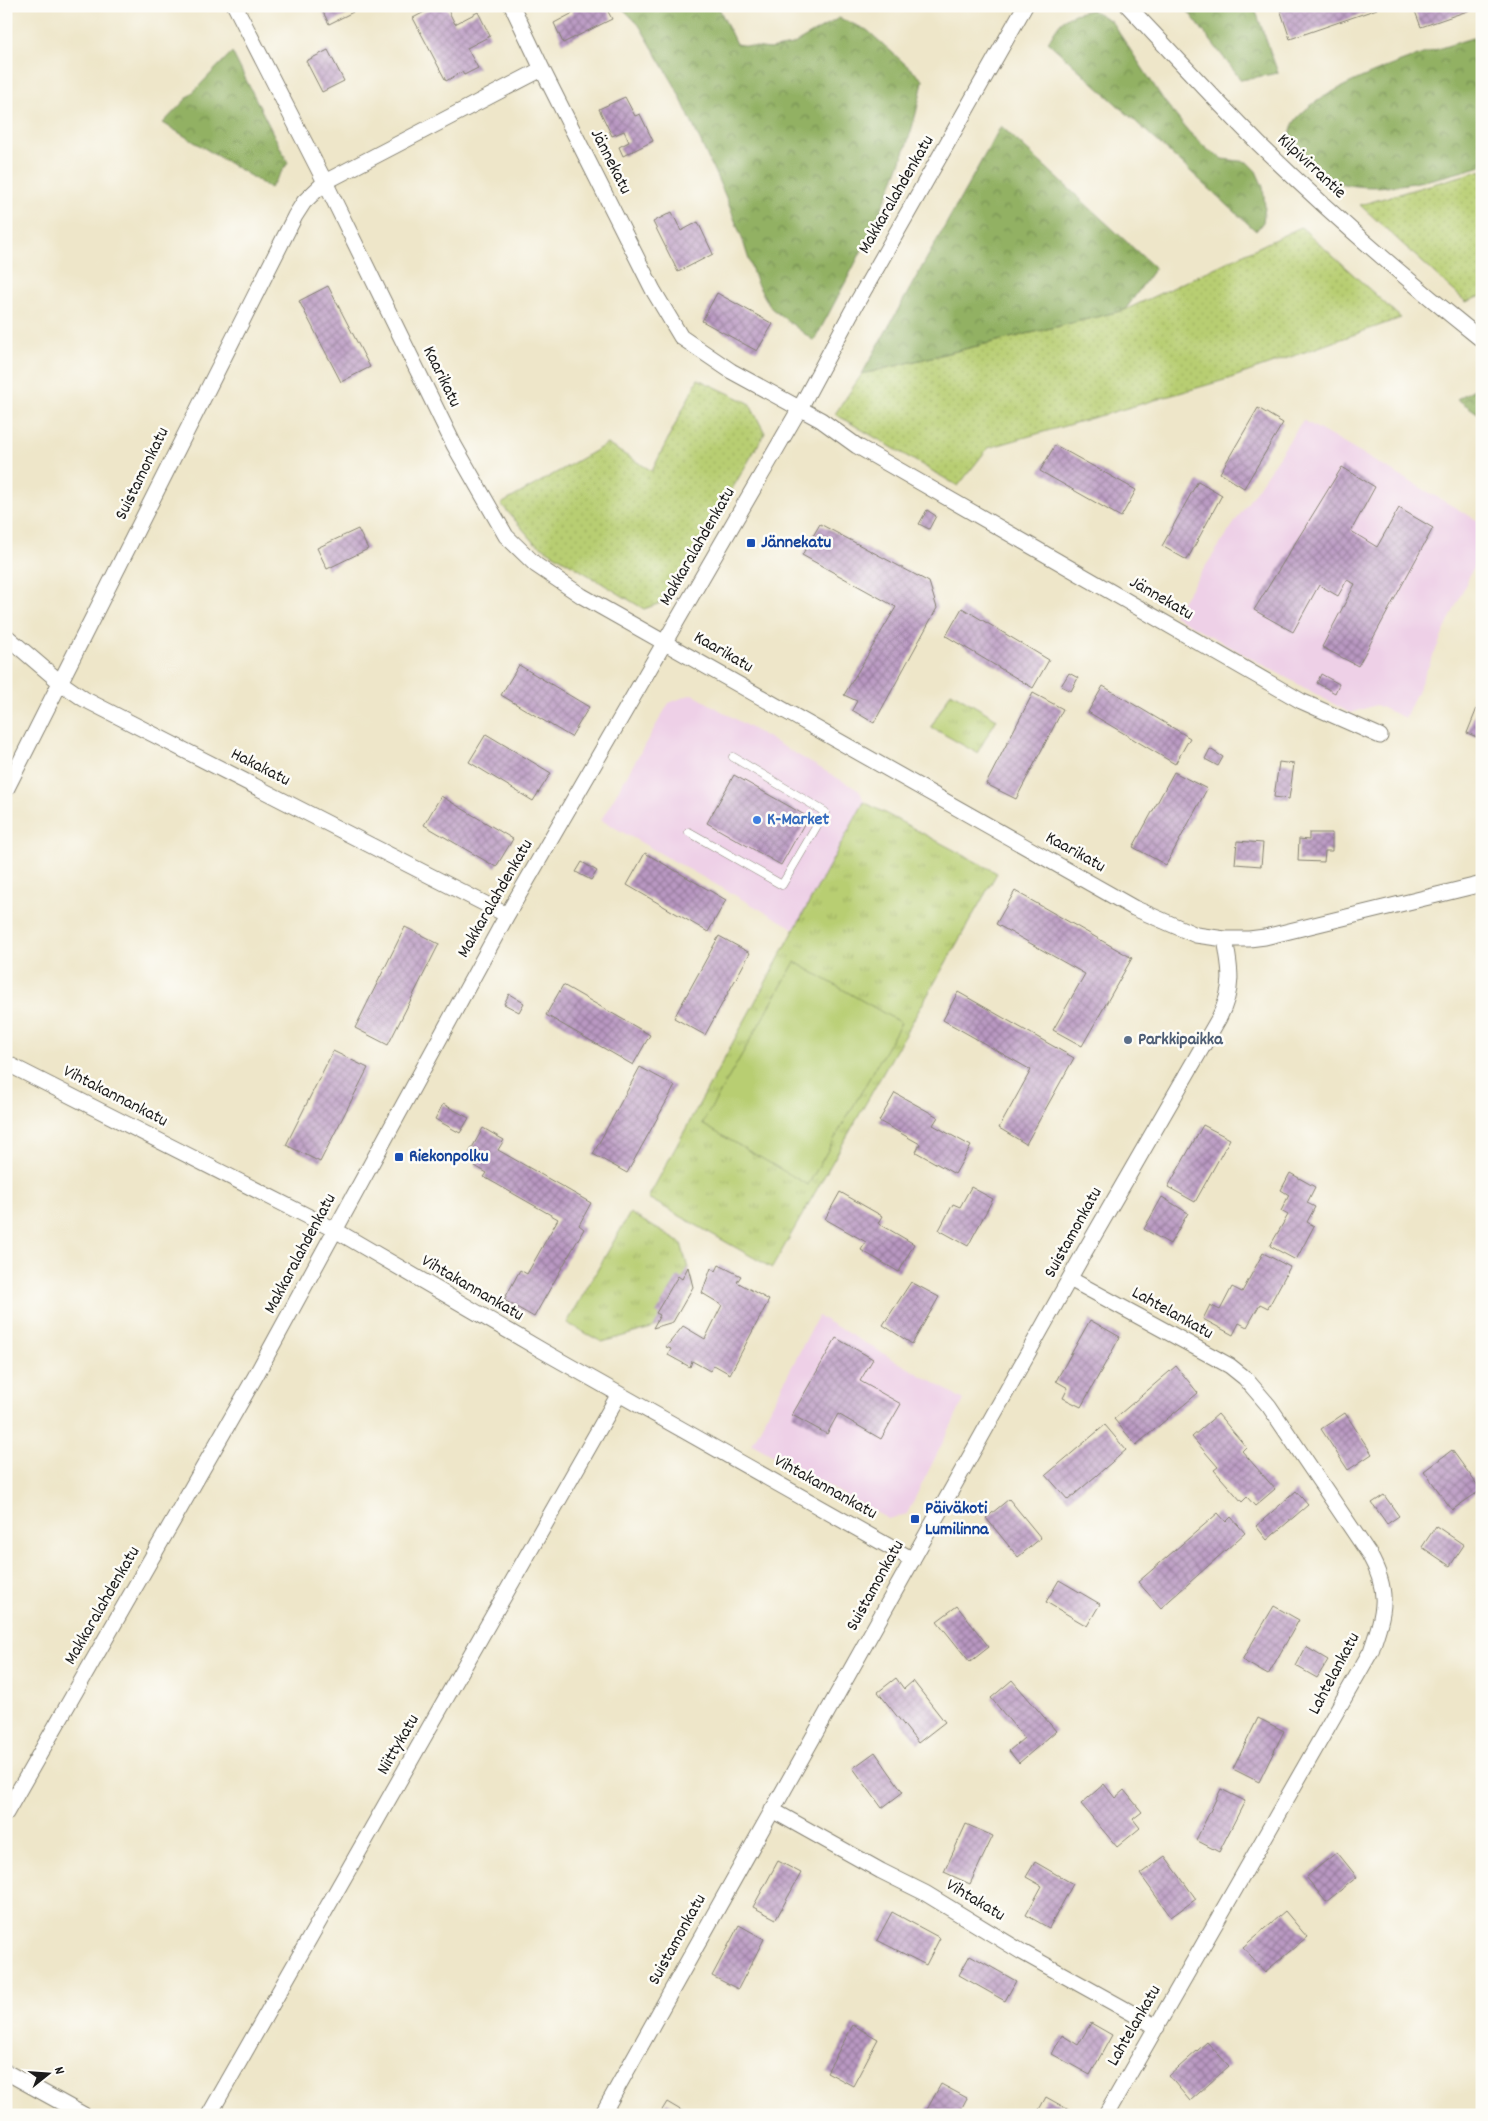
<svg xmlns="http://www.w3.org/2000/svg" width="1488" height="2121" font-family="Dekko,sans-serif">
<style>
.built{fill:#eed0e7}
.grass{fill:url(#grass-dots);stroke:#6a7547}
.forest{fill:url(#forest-crowns);stroke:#576640}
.park{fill:url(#park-tufts);stroke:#6a7547}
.pitch{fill:#b8ce72;stroke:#6a7547}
.building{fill:url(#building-cross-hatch)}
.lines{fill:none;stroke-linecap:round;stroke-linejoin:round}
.service-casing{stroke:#858172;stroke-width:9}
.minor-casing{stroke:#858172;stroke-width:17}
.service{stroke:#fff;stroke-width:8}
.minor{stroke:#fff;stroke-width:15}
.transit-dot{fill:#1a4fb4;stroke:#fdfcf7;stroke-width:2}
.shop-dot{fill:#3f7fe0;stroke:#fdfcf7;stroke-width:2}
.service-dot{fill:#5c6f8a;stroke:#fdfcf7;stroke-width:2}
.labels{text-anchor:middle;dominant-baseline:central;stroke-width:5;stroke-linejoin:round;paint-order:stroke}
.street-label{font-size:18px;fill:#1c1c1c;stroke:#fdfcf7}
.transit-label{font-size:18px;font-weight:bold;fill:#164399;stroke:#fdfcf7;text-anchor:start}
.shop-label{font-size:18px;font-weight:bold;fill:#366cbe;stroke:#fdfcf7;text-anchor:start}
.service-label{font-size:18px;font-weight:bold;fill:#4e5e75;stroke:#fdfcf7;text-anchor:start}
</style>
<defs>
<pattern id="grass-dots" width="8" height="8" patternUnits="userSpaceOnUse" patternTransform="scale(1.25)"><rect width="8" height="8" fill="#b8ce72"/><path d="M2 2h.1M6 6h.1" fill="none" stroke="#9eb062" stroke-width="1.8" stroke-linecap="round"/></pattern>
<pattern id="forest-crowns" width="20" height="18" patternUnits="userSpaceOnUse" patternTransform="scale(1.25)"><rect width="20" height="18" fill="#92b164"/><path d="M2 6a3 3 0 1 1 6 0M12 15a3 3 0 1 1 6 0" fill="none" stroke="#768f52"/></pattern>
<pattern id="park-tufts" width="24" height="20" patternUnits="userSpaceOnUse" patternTransform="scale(1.25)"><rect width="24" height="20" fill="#b8ce72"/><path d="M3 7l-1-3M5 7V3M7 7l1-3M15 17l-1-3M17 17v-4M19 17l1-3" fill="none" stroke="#9eb062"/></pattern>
<pattern id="building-cross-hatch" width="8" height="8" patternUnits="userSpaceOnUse" patternTransform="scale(1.25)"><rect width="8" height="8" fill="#b998c2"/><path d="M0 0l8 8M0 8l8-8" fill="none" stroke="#967b9d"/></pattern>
</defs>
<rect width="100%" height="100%" fill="#fdfcf7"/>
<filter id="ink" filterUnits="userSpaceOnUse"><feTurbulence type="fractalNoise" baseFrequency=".02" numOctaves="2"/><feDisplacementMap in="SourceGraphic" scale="10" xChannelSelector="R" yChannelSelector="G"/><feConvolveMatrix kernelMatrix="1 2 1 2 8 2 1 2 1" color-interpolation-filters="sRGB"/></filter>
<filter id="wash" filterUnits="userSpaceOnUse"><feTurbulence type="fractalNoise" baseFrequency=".0096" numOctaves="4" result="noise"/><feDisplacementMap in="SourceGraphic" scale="20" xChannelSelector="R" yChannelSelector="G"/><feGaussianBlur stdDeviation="1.12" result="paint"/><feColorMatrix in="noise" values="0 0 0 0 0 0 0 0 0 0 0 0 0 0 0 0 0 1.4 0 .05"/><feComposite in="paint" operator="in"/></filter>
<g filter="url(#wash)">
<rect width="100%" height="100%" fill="#eee6c9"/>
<path class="built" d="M 1303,420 L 1482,523 L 1482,548 L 1405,718 L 1376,705 L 1350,713 L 1173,615 Z
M 692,694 L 860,791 L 864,802 L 795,929 L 601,820 L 669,703 Z
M 818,1316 L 964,1400 L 907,1514 L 888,1519 L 752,1444 Z"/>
<path class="grass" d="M 1482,170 L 1482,296 L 1466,302 L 1360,205 Z
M 1301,227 L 1401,318 L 1228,379 L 988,448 L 958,486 L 835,414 L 862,374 L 1125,310 Z
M 698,379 L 749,403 L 765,433 L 666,601 L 644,609 L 534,542 L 501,504 L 607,444 L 652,471 Z"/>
<path class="forest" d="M 620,6 L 718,6 L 736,44 L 769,49 L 792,45 L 839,18 L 867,30 L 923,80 C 909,168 856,263 814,341 L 771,308 L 756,282 L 743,241 L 725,195 L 675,86 L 639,25 Z
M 1184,6 L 1254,6 L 1278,73 L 1241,80 Z
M 1092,10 L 1111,21 L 1165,102 L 1188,131 L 1208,150 L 1223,159 L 1247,162 L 1256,171 L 1263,187 L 1265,207 L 1263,222 L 1256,231 L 1048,42 C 1062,18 1064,15 1092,10 Z
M 1482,35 L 1482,166 C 1427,181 1332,211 1295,151 C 1288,138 1289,127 1299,116 C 1330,82 1436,49 1482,35 Z
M 232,52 L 288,163 L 270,188 L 163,123 Z
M 1001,126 L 1155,268 L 1125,310 L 862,374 Z
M 1476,388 L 1482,392 L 1482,416 L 1457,399 Z"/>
<path class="park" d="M 951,692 L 997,719 L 977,753 L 931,727 Z
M 864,802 L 997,873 L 772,1268 L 648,1198 Z
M 630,1213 L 681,1243 L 693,1287 L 673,1322 L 602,1342 L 567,1323 Z"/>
<path class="pitch" d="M 795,962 L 901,1023 L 808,1185 L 702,1124 Z"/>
<g id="blocks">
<path class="building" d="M 320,6 L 350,6 L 353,12 L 329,24 Z
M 436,6 L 446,6 L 455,24 L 478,12 L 490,36 L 467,48 L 478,68 L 464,75 L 462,72 L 446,81 L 413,18 Z
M 571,6 L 605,6 L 612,19 L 563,43 L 554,23 L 573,13 Z
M 1279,6 L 1376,6 L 1377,9 L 1290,39 Z
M 1413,6 L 1479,6 L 1479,7 L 1421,27 Z
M 328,50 L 344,81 L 322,92 L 306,61 Z
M 625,97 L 635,116 L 640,114 L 653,141 L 623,156 L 619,147 L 629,142 L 624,131 L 612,136 L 599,109 Z
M 672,212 L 681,231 L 698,222 L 713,254 L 678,272 L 653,222 Z
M 328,286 L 370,367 L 341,382 L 299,301 Z
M 717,293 L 773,324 L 757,351 L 702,321 Z
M 1258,408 L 1283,423 L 1244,488 L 1220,473 Z
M 1055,445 L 1136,490 L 1121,517 L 1040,471 Z
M 1342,467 L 1375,487 L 1351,531 L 1377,547 L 1399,508 L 1433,528 L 1358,666 L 1322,647 L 1355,584 L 1347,580 L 1338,596 L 1319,585 L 1293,632 L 1254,610 Z
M 1198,481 L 1222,495 L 1187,560 L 1162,546 Z
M 927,510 L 936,516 L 929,529 L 919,524 Z
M 820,524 L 929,582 L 937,608 L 874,723 L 852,710 L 857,701 L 844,695 L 896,607 L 802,555 Z
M 358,529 L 368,549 L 327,569 L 317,548 Z
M 962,608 L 1049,660 L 1033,688 L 946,636 Z
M 519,665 L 589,707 L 571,737 L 501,695 Z
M 1069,673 L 1078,678 L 1071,691 L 1061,686 Z
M 1321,674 L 1339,684 L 1335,693 L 1317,683 Z
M 1103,686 L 1190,738 L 1175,764 L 1088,712 Z
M 1033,693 L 1063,709 L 1016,799 L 986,784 Z
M 1482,696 L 1482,739 L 1467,733 Z
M 486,734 L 551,773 L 533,801 L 469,762 Z
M 1210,749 L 1223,757 L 1218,766 L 1205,759 Z
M 1279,762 L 1294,764 L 1289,799 L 1274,797 Z
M 1174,772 L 1207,789 L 1166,865 L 1133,847 Z
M 734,775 L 808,817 L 781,865 L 707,823 Z
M 441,796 L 513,839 L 496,867 L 424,825 Z
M 1309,833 L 1332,833 L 1332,851 L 1325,851 L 1324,862 L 1298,861 L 1299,839 L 1309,840 Z
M 1237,841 L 1263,843 L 1261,866 L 1235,864 Z
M 645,853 L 726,900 L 708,932 L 627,885 Z
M 582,862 L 597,871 L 591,880 L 576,872 Z
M 1015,891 L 1132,958 L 1082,1046 L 1053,1030 L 1085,974 L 996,924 Z
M 405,927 L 439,944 L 388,1045 L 355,1028 Z
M 719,936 L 750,953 L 705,1035 L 674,1018 Z
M 563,985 L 650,1035 L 633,1065 L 546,1015 Z
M 958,992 L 1074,1058 L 1026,1144 L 999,1128 L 1031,1070 L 943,1020 Z
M 509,994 L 524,1003 L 519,1012 L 504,1004 Z
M 333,1051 L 368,1068 L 320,1162 L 286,1145 Z
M 640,1067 L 675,1086 L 627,1173 L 593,1154 Z
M 895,1093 L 938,1117 L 933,1125 L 971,1146 L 955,1174 L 916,1152 L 920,1144 L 879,1121 Z
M 443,1104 L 469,1118 L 460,1133 L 435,1119 Z
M 1203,1125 L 1230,1139 L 1195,1202 L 1168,1187 Z
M 483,1128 L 504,1140 L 498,1150 L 591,1203 L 579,1225 L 584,1229 L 534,1317 L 504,1300 L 520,1270 L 527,1274 L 558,1219 L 484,1177 L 487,1173 L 475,1166 L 478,1160 L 468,1155 Z
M 1290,1173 L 1315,1187 L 1307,1203 L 1315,1207 L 1307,1222 L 1314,1226 L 1296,1260 L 1270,1246 L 1288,1215 L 1281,1211 L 1289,1195 L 1281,1190 Z
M 971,1187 L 993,1199 L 968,1246 L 939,1230 L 953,1204 L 960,1207 Z
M 840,1192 L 882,1216 L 878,1223 L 914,1244 L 899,1272 L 861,1250 L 866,1242 L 825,1219 Z
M 1162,1197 L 1188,1213 L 1170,1244 L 1144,1229 Z
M 1263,1253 L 1290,1267 L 1268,1308 L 1260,1304 L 1247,1327 L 1239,1323 L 1233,1335 L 1203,1319 L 1210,1305 L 1220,1310 L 1232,1287 L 1242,1292 Z
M 719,1265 L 741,1276 L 737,1282 L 769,1300 L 730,1374 L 714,1365 L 710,1371 L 692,1361 L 690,1367 L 668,1355 L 671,1349 L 666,1347 L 683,1326 L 705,1339 L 722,1305 L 702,1293 L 711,1268 L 716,1271 Z
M 688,1267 L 693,1287 L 673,1322 L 653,1328 L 660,1315 L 656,1313 L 678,1276 L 682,1279 Z
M 911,1282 L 939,1297 L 912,1344 L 883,1325 Z
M 1090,1320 L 1120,1337 L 1081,1407 L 1063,1398 L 1068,1388 L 1056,1381 Z
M 836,1338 L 873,1359 L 860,1381 L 901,1404 L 881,1439 L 838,1414 L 827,1434 L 792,1415 Z
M 1176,1366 L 1198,1393 L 1136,1445 L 1114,1419 Z
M 1345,1413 L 1372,1454 L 1348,1470 L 1321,1429 Z
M 1218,1414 L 1246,1447 L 1242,1451 L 1275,1489 L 1255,1506 L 1247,1497 L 1242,1502 L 1214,1470 L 1218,1467 L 1192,1437 Z
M 1105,1425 L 1126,1450 L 1068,1500 L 1046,1475 Z
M 1452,1450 L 1481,1490 L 1452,1510 L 1424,1471 Z
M 1296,1491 L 1308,1505 L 1267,1540 L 1256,1526 Z
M 1384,1495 L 1399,1516 L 1387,1524 L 1372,1503 Z
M 1009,1499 L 1041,1538 L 1018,1557 L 986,1518 Z
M 1218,1513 L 1226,1522 L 1231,1517 L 1245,1533 L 1161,1608 L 1138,1582 Z
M 1436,1526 L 1464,1545 L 1450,1566 L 1422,1547 Z
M 1059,1580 L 1100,1604 L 1087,1626 L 1046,1602 Z
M 957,1606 L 989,1647 L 970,1662 L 937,1621 Z
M 1274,1606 L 1299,1620 L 1268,1675 L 1242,1660 Z
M 1306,1647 L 1328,1660 L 1317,1678 L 1296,1666 Z
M 896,1678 L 904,1689 L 913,1681 L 945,1722 L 918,1743 L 878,1692 Z
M 1012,1680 L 1056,1731 L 1019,1763 L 1009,1751 L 1024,1738 L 991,1698 Z
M 1258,1718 L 1284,1731 L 1259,1782 L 1233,1769 Z
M 875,1752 L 903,1792 L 882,1808 L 853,1768 Z
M 1104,1784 L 1115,1798 L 1124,1790 L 1142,1812 L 1133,1819 L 1140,1828 L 1117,1847 L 1081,1804 Z
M 1221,1789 L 1245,1801 L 1219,1852 L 1196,1840 Z
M 966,1824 L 993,1836 L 970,1884 L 944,1872 Z
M 1337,1852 L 1357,1877 L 1326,1902 L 1306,1877 Z
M 1165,1856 L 1196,1899 L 1171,1917 L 1140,1874 Z
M 778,1861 L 801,1873 L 776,1919 L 753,1907 Z
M 1035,1862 L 1073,1884 L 1049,1928 L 1026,1915 L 1042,1886 L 1026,1877 Z
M 1285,1911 L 1307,1937 L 1265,1972 L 1243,1947 Z
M 892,1912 L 940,1938 L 926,1965 L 877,1940 Z
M 739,1925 L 764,1939 L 738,1989 L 712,1976 Z
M 970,1955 L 1016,1981 L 1005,2001 L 959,1975 Z
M 1091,2023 L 1112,2035 L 1090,2075 L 1052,2054 L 1062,2035 L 1078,2045 Z
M 853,2025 L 878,2039 L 853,2086 L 827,2072 Z
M 1207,2042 L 1229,2066 L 1190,2101 L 1169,2076 Z
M 941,2084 L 967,2098 L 958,2115 L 924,2115 Z
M 1046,2097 L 1069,2110 L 1066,2115 L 1036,2115 Z
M 667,2102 L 689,2115 L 659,2115 Z"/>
</g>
</g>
<g filter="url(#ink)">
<use href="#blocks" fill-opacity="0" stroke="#858172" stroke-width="1"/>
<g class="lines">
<g class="service-casing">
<path id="service" d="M 689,832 L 782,885 L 825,812 L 733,757"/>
</g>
<g class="minor-casing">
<path id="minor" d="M 235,6 L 325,182 L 454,445 L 506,536 L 536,565 L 582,596 L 1134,908 L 1196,935 L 1225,939 L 1249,939 L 1265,937 L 1482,884
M 512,6 L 542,69 L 653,290 L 681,337 L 731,371 L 821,420 L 857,446 L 1301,701 L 1380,736
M 1128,6 C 1171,52 1214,99 1259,144 C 1330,213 1404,278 1482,340
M 6,636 L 61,683 L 84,699 L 507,915
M 6,790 L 295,216 L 304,202 L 325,182 L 542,69
M 6,1063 L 335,1230 L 543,1351 L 913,1560
M 1070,1279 L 1230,1366 L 1245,1378 L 1269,1406 L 1369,1554 C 1391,1593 1384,1612 1371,1651 L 1106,2115
M 772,1810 L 881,1871 L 925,1893 L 1022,1952 L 1157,2027
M 6,1813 L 255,1377 L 507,915 L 800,408 L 851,313 L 1025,6
M 6,2072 L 84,2115
M 209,2115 L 619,1394
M 602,2115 L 1085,1251 L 1219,1018 C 1234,988 1231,971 1225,939"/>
</g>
<use href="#service" class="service"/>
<use href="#minor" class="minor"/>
</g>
</g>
<g class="transit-dot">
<rect x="746" y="538" width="10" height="10" rx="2.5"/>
<rect x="394" y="1152" width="10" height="10" rx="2.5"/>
<rect x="910" y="1514" width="10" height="10" rx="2.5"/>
</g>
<circle class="shop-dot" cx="757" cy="820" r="5"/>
<circle class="service-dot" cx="1128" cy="1040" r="5"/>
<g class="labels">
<g class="street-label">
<text transform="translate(610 162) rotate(63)">Jännekatu</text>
<text transform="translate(1311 167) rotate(43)">Kilpivirrantie</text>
<text transform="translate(897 195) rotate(-60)">Makkaralahdenkatu</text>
<text transform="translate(441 377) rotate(64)">Kaarikatu</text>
<text transform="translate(143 474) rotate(-64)">Suistamonkatu</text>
<text transform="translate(698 547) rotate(-60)">Makkaralahdenkatu</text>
<text transform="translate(1161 599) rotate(30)">Jännekatu</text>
<text transform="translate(723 653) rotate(30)">Kaarikatu</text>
<text transform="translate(260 768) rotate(27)">Hakakatu</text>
<text transform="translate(1075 853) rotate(29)">Kaarikatu</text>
<text transform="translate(496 899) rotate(-60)">Makkaralahdenkatu</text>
<text transform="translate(115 1097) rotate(27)">Vihtakannankatu</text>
<text transform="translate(1074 1233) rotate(-61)">Suistamonkatu</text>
<text transform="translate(301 1254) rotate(-62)">Makkaralahdenkatu</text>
<text transform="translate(472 1289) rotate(30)">Vihtakannankatu</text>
<text transform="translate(1172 1314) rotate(29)">Lahtelankatu</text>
<text transform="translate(825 1488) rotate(29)">Vihtakannankatu</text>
<text transform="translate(876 1586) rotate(-61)">Suistamonkatu</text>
<text transform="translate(103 1606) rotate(-60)">Makkaralahdenkatu</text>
<text transform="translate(1335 1674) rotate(-62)">Lahtelankatu</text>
<text transform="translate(399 1745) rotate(-60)">Niittykatu</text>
<text transform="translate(975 1901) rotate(31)">Vihtakatu</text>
<text transform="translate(678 1940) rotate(-61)">Suistamonkatu</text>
<text transform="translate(1135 2026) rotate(-60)">Lahtelankatu</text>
</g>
<g class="transit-label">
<text x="761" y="543">Jännekatu</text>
<text x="409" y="1157">Riekonpolku</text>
<text x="925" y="1509">Päiväkoti<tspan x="925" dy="21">Lumilinna</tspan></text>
</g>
<g class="shop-label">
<text x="767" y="820">K-Market</text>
</g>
<g class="service-label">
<text x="1138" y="1040">Parkkipaikka</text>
</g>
</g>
<rect width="1488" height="2121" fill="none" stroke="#fdfcf7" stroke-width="25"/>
<g transform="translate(48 2074) rotate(73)" stroke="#fdfcf7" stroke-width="4" paint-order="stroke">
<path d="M0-4L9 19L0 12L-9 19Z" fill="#1c1c1c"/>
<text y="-8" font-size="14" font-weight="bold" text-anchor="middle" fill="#1c1c1c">N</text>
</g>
</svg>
